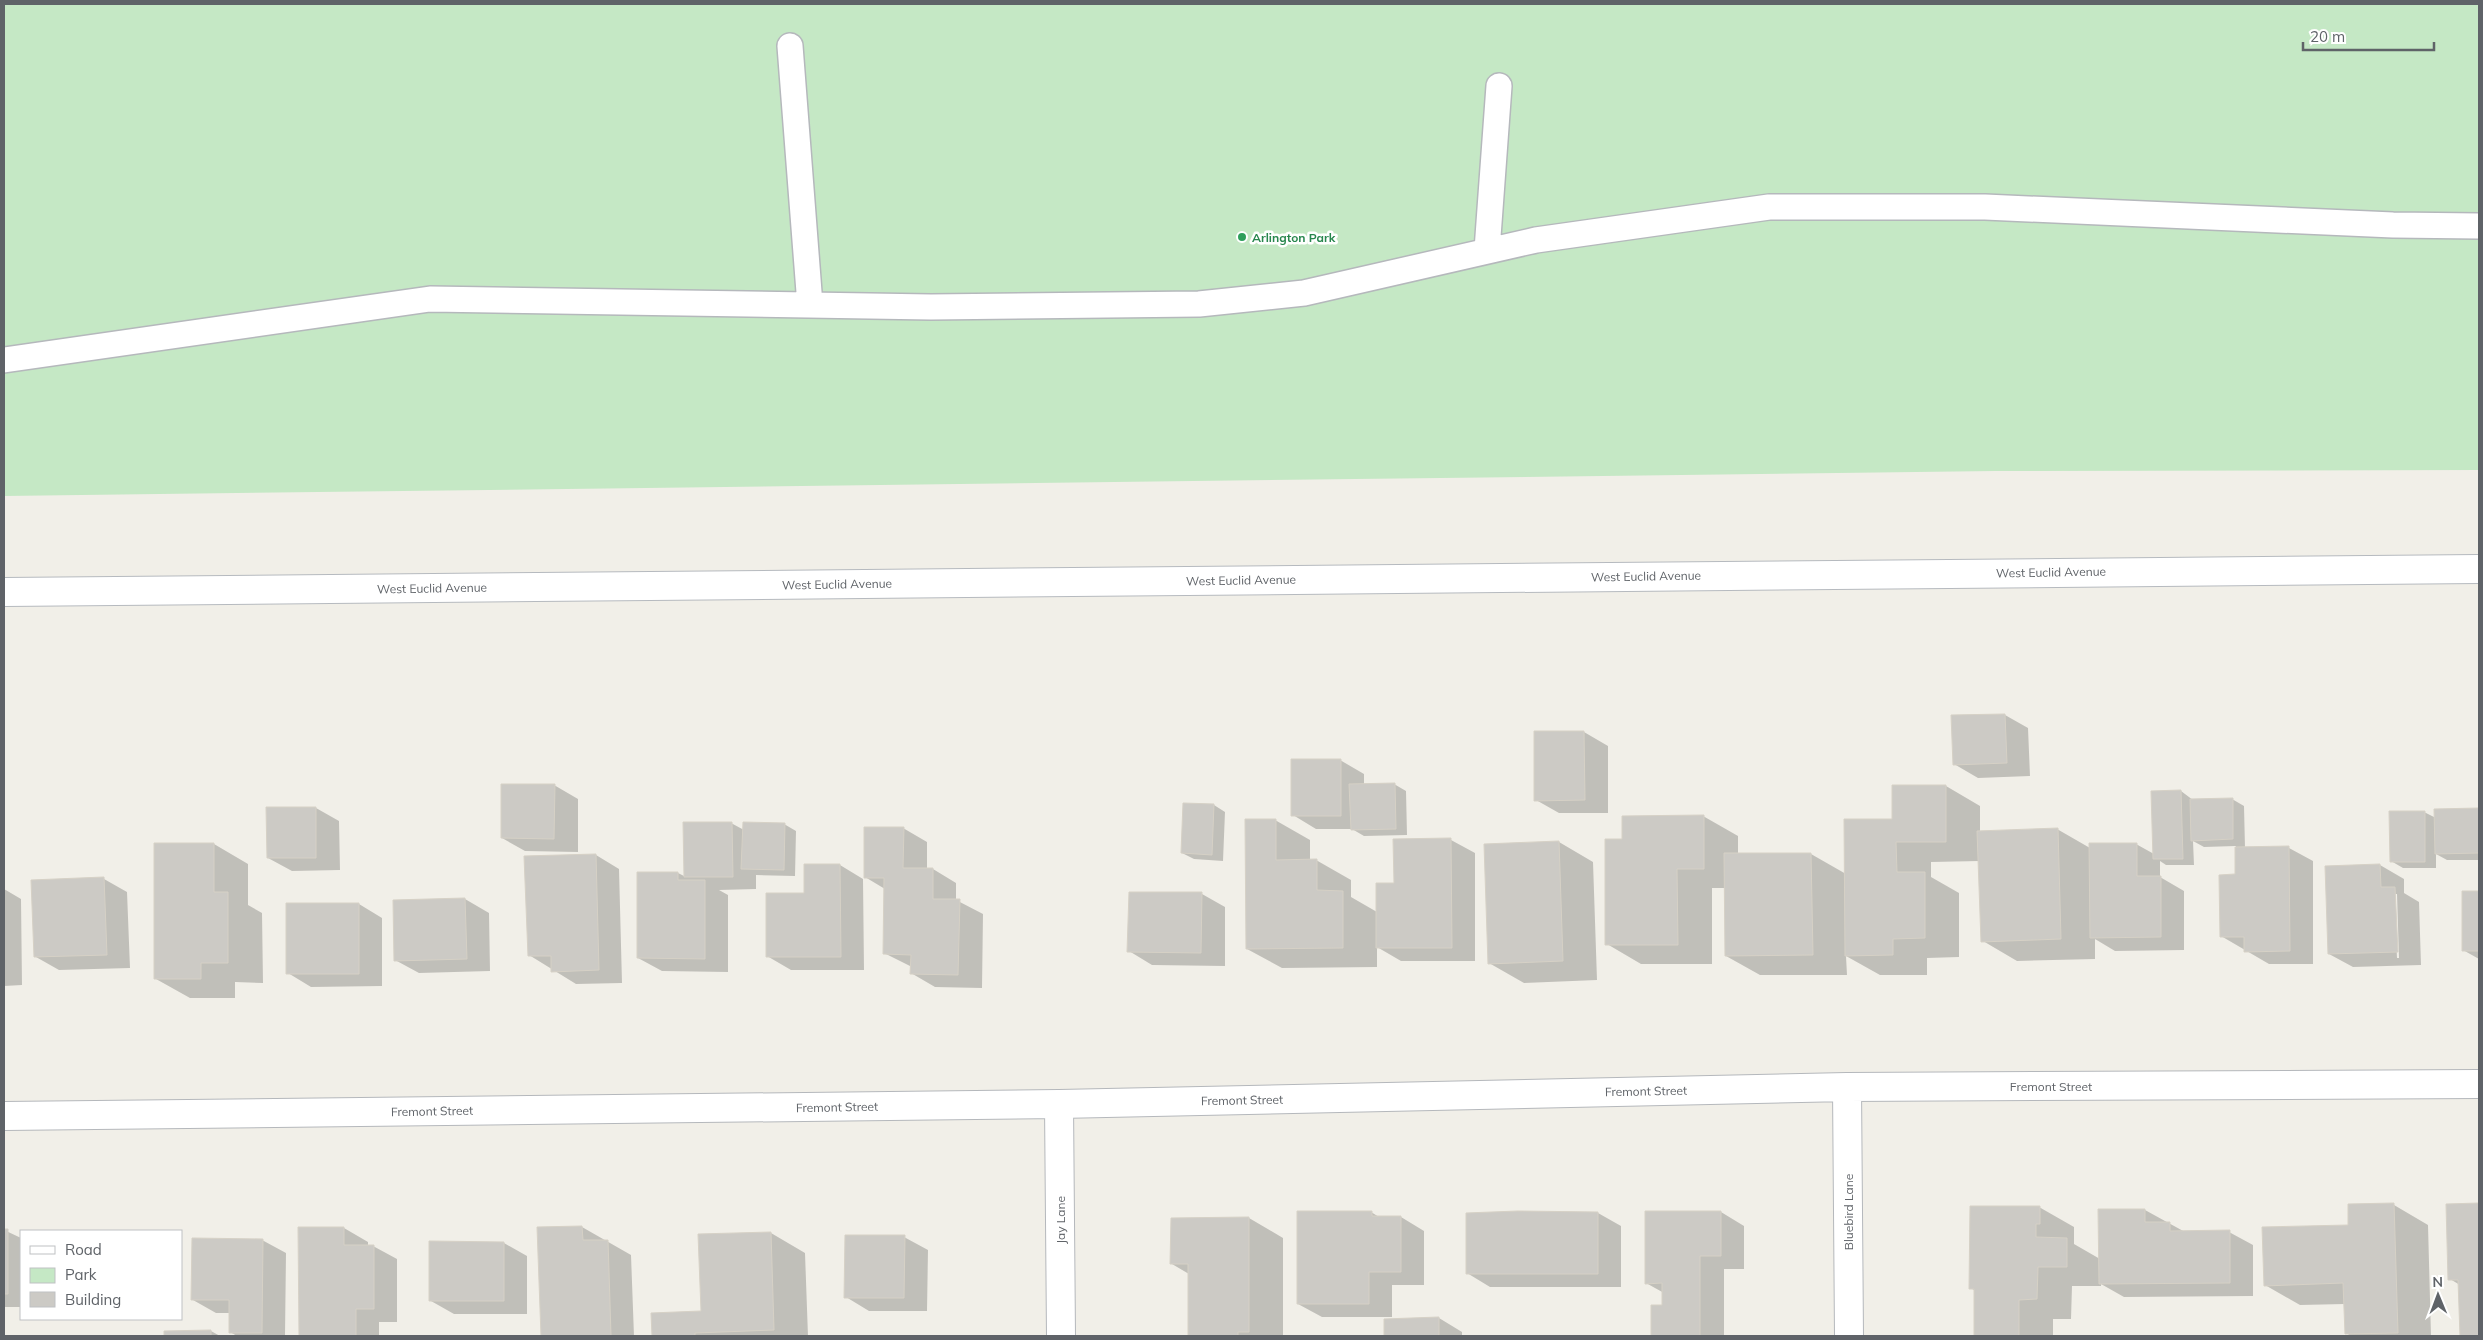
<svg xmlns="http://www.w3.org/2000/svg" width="2483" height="1340" font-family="Mulish,sans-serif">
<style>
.green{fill:#c5e8c5}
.shadow{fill:#0003;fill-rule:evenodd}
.building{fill:#cccac5;stroke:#d6d1c6}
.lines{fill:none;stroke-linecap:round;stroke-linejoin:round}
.service-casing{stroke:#b5b8bc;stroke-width:28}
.minor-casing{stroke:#b5b8bc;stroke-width:30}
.secondary-casing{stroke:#b6babf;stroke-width:30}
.service{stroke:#fff;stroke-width:25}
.minor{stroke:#fff;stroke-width:28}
.secondary{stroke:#fff;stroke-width:28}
.leisure-dot{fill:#2e9e5b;stroke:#fff;stroke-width:2}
.labels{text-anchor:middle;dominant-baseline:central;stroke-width:5;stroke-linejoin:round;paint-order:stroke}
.leisure-label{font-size:12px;font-weight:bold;fill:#27864d;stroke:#fff;text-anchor:start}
.street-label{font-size:12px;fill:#5f6368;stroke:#fff}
</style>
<rect width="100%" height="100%" fill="#f1efe8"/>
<path class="green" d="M 4,4 L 2479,4 L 2479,470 L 1995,471 L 4,496 Z"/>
<path class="shadow" d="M 2005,715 L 2028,728 L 2030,776 L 1978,778 L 1954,764 Z
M 1584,732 L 1608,746 L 1608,813 L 1559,813 L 1536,800 Z
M 1340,760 L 1364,774 L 1364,785 L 1394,784 L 1406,791 L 1407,835 L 1364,836 L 1352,829 L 1316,829 L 1293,815 Z
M 554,785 L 578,799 L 578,852 L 525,851 L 502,838 Z
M 1946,786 L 1980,806 L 1980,832 L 2057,829 L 2090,848 L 2136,844 L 2154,854 L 2181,791 L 2193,800 L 2232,799 L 2244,806 L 2245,848 L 2289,848 L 2313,861 L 2313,964 L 2269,964 L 2221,936 L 2236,876 L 2236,846 L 2204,847 L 2193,841 L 2194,865 L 2166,865 L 2160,861 L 2160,877 L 2184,891 L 2184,950 L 2115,951 L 2095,939 L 2095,959 L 2017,961 L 1983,941 L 1980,861 L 1931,862 L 1931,877 L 1959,893 L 1959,957 L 1927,958 L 1927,975 L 1880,975 L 1846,956 L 1847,975 L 1760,975 L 1726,956 L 1725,888 L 1712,888 L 1712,964 L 1641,964 L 1607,944 L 1623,840 L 1703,816 L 1738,836 L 1738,855 L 1811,854 L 1846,874 L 1894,820 Z
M 1214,805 L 1225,812 L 1223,861 L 1194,859 L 1182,853 Z
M 316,808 L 339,821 L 340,870 L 292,871 L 268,858 Z
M 2436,810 L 2479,810 L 2479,860 L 2447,860 L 2436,854 L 2436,868 L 2403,868 L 2391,861 L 2424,812 L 2436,818 Z
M 1275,820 L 1310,840 L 1310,860 L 1316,860 L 1351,880 L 1351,897 L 1377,912 L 1395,884 L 1395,840 L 1451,840 L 1475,853 L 1475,961 L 1401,961 L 1377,947 L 1377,967 L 1282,968 L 1247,949 Z
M 685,823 L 731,823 L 744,830 L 784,824 L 796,831 L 795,876 L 756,875 L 756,889 L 719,890 L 728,895 L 728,972 L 662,971 L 638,958 L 638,873 L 678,873 L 686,877 Z
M 903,828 L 927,842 L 927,869 L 933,869 L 956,883 L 956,900 L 983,914 L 982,988 L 935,987 L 911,973 L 912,967 L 884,953 L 885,889 L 865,877 Z
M 1559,842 L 1593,862 L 1597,980 L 1524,983 L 1489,963 Z
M 214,844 L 248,864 L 248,905 L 262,913 L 263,983 L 235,982 L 235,998 L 190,998 L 156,979 Z
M 596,855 L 619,869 L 622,983 L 576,984 L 529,955 Z
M 840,865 L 863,879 L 864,970 L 791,970 L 767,956 L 805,894 Z
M 2380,865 L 2404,879 L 2404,893 L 2419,902 L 2421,965 L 2353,967 L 2329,954 L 2326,867 ZM 2394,894 L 2397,894 L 2399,958 L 2397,958 Z
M 104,879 L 127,892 L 130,968 L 59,970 L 36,957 Z
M 4,889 L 21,899 L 22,985 L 4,986 Z
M 2463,892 L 2479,892 L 2479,959 L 2463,950 Z
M 1202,894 L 1225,907 L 1225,966 L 1152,965 L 1129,951 Z
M 465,899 L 489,913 L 490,971 L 419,973 L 395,960 Z
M 359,904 L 382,918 L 382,986 L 311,987 L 288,973 Z
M 2394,1205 L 2428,1225 L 2431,1336 L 2351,1336 L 2346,1333 L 2345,1304 L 2300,1305 L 2265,1285 L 2349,1226 Z
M 2447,1205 L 2479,1205 L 2479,1336 L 2461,1336 L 2460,1285 L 2450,1279 Z
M 2039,1207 L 2074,1227 L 2074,1244 L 2100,1259 L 2145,1210 L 2185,1232 L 2229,1232 L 2253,1245 L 2253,1296 L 2124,1297 L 2101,1284 L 2101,1286 L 2072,1286 L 2071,1319 L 2053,1319 L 2053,1336 L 1975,1336 L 1975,1291 L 1971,1288 Z
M 1371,1212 L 1379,1217 L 1401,1217 L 1424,1231 L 1424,1285 L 1392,1285 L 1392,1317 L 1322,1317 L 1298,1304 Z
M 1721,1212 L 1744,1226 L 1744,1269 L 1724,1269 L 1724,1336 L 1652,1336 L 1652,1307 L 1663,1306 L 1664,1293 L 1646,1283 Z
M 1598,1213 L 1621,1226 L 1621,1287 L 1490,1287 L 1467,1273 Z
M 1249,1218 L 1283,1238 L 1283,1336 L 1190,1336 L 1189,1274 L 1172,1264 Z
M 582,1227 L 631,1255 L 634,1336 L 543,1336 L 539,1228 Z
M 300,1228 L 344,1228 L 368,1242 L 368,1246 L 373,1246 L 397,1259 L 397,1322 L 379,1322 L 379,1336 L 300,1336 Z
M 4,1230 L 21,1238 L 21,1307 L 4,1307 Z
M 771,1233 L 805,1253 L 808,1336 L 653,1336 L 653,1314 L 702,1312 Z
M 904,1237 L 928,1250 L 927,1311 L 869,1311 L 846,1297 Z
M 262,1240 L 286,1253 L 285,1336 L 237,1336 L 230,1332 L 230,1313 L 216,1313 L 193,1300 Z
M 504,1243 L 527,1256 L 527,1314 L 454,1314 L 431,1301 Z
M 1439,1318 L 1462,1332 L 1462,1336 L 1385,1336 L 1385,1320 Z
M 211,1331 L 220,1336 L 165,1336 L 165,1333 Z"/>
<path class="building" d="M 2005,714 L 2007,763 L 1953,765 L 1951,715 Z
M 1534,731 L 1584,731 L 1585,800 L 1534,801 Z
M 1291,759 L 1341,759 L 1341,816 L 1291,816 Z
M 1395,783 L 1396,829 L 1351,830 L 1349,784 Z
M 501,784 L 555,784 L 554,839 L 501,838 Z
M 1892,785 L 1946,785 L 1946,842 L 1896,842 L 1897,872 L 1925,872 L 1925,938 L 1893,939 L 1893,955 L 1845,956 L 1844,819 L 1892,819 Z
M 2181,790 L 2183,859 L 2153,859 L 2151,791 Z
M 2233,798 L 2233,839 L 2191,841 L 2190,799 Z
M 1183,803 L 1214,804 L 1212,855 L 1181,853 Z
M 266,807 L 316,807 L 316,858 L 267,858 Z
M 2479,808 L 2479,853 L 2435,854 L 2434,809 Z
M 2389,811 L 2425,811 L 2425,862 L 2390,862 Z
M 1704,815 L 1704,869 L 1677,869 L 1678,945 L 1605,945 L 1605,839 L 1622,839 L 1622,816 Z
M 1245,819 L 1276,819 L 1276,860 L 1317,859 L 1317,890 L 1343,891 L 1343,948 L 1246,949 Z
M 683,822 L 732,822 L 733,877 L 684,877 Z
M 743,822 L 785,823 L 784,870 L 741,869 Z
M 864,827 L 904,827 L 903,868 L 933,868 L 933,899 L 960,899 L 958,975 L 910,974 L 911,955 L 883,954 L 884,878 L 864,878 Z
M 2058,828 L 2061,939 L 1981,942 L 1977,831 Z
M 1451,838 L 1452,948 L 1376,948 L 1376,883 L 1394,883 L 1393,839 Z
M 1559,841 L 1563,961 L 1488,964 L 1484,844 Z
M 154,843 L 214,843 L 214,892 L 228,892 L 228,963 L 201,963 L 201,979 L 154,979 Z
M 2089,843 L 2137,843 L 2137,876 L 2161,876 L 2161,937 L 2090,938 Z
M 2289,846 L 2290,951 L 2244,952 L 2244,937 L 2220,937 L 2219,875 L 2235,874 L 2235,847 Z
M 1724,853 L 1811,853 L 1813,955 L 1725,956 Z
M 596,854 L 599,970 L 551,972 L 551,956 L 528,956 L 524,856 Z
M 804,864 L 840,864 L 841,957 L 766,957 L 766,893 L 804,893 Z
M 2380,864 L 2381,887 L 2395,887 L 2398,952 L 2328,954 L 2325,866 Z
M 637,872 L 678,872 L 678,880 L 705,880 L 705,959 L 637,958 Z
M 104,877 L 107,955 L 34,957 L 31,880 Z
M 2462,891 L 2479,891 L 2479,951 L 2462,951 Z
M 1129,892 L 1202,892 L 1201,953 L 1127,952 Z
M 465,898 L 467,959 L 394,961 L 393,900 Z
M 286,903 L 359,903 L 359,974 L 286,974 Z
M 2394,1203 L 2398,1333 L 2345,1334 L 2343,1283 L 2264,1286 L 2262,1227 L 2348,1225 L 2348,1204 Z
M 2479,1203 L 2479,1336 L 2460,1336 L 2458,1280 L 2448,1280 L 2446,1204 Z
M 1970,1206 L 2040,1206 L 2040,1224 L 2036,1224 L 2036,1237 L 2067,1238 L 2067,1267 L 2038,1267 L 2037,1299 L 2019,1300 L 2019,1336 L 1974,1336 L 1974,1289 L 1969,1289 Z
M 2098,1209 L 2145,1209 L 2145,1222 L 2170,1222 L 2170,1231 L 2230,1230 L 2230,1283 L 2099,1284 Z
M 1297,1211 L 1372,1211 L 1372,1216 L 1401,1216 L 1401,1272 L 1369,1272 L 1369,1304 L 1297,1304 Z
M 1518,1211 L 1598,1212 L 1598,1274 L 1466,1274 L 1466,1213 Z
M 1645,1211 L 1721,1211 L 1721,1256 L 1700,1256 L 1700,1336 L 1651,1336 L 1651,1305 L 1662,1305 L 1662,1283 L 1645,1284 Z
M 1249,1217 L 1249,1332 L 1238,1332 L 1238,1336 L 1188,1336 L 1188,1264 L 1170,1264 L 1171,1218 Z
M 582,1226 L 583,1240 L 608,1240 L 611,1336 L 541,1336 L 537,1227 Z
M 298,1227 L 344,1227 L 344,1245 L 374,1245 L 374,1309 L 356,1309 L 356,1336 L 299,1336 Z
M 4,1229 L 8,1229 L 8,1294 L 4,1294 Z
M 771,1232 L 774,1330 L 695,1333 L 695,1336 L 652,1336 L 651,1313 L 701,1311 L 698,1234 Z
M 845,1235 L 905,1235 L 904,1298 L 844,1298 Z
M 192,1238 L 263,1239 L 262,1333 L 229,1333 L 229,1300 L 191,1300 Z
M 429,1241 L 504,1242 L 504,1301 L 429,1301 Z
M 1439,1317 L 1439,1336 L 1384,1336 L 1384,1319 Z
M 211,1330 L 211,1336 L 164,1336 L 164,1331 Z"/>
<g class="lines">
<g class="service-casing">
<path id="service" d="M 790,46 L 810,305
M 1487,250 L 1499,86
M 4,360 L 430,299 L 931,307 L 1199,304 L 1304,293 L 1536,240 L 1769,207 L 1985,207 L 2393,225 L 2479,226"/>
</g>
<g class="minor-casing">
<path id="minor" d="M 1847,1087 L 1849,1336
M 1059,1104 L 1061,1336
M 4,1116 L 1059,1104 L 1847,1087 L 2479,1084"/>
</g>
<g class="secondary-casing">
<path id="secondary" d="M 4,592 L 2479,569"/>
</g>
<use href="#service" class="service"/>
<use href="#minor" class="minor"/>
<use href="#secondary" class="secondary"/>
</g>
<circle class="leisure-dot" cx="1242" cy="237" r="5"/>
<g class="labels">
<g class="leisure-label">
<text x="1252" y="237">Arlington Park</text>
</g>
<g class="street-label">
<text transform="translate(2051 572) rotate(-1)">West Euclid Avenue</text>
<text transform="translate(1646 576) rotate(-1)">West Euclid Avenue</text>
<text transform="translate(1241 580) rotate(-1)">West Euclid Avenue</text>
<text transform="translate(837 584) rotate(-1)">West Euclid Avenue</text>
<text transform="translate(432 588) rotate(-1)">West Euclid Avenue</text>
<text x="2051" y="1086">Fremont Street</text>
<text transform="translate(1646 1091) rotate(-1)">Fremont Street</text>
<text transform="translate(1242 1100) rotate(-1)">Fremont Street</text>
<text transform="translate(837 1107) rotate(-1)">Fremont Street</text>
<text transform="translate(432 1111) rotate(-1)">Fremont Street</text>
<text transform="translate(1848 1212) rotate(-90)">Bluebird Lane</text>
<text transform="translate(1060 1220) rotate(-90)">Jay Lane</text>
</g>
</g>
<rect width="2483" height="1340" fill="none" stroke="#5f6368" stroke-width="10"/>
<rect x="20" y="1230" width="162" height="90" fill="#ffffff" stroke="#bfc1c3"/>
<rect x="30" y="1246" width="25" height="8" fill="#ffffff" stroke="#bfc1c3"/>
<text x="65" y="1255" font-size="15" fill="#5f6368">Road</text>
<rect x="30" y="1268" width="25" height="15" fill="#c5e8c5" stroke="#bfc1c3"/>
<text x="65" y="1280" font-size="15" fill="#5f6368">Park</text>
<rect x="30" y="1292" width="25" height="15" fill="#cccac5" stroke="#bfc1c3"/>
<text x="65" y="1305" font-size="15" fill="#5f6368">Building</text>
<g transform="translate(2438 1295) rotate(359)" stroke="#ffffff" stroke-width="4" paint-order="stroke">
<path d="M0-4L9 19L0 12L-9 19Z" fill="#5f6368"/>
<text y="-8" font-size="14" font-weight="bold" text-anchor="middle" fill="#5f6368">N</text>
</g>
<path d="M2303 42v8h131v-8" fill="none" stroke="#5f6368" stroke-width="2.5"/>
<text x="2310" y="42" font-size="15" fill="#5f6368" stroke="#ffffff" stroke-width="4" paint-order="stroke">20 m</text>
</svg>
